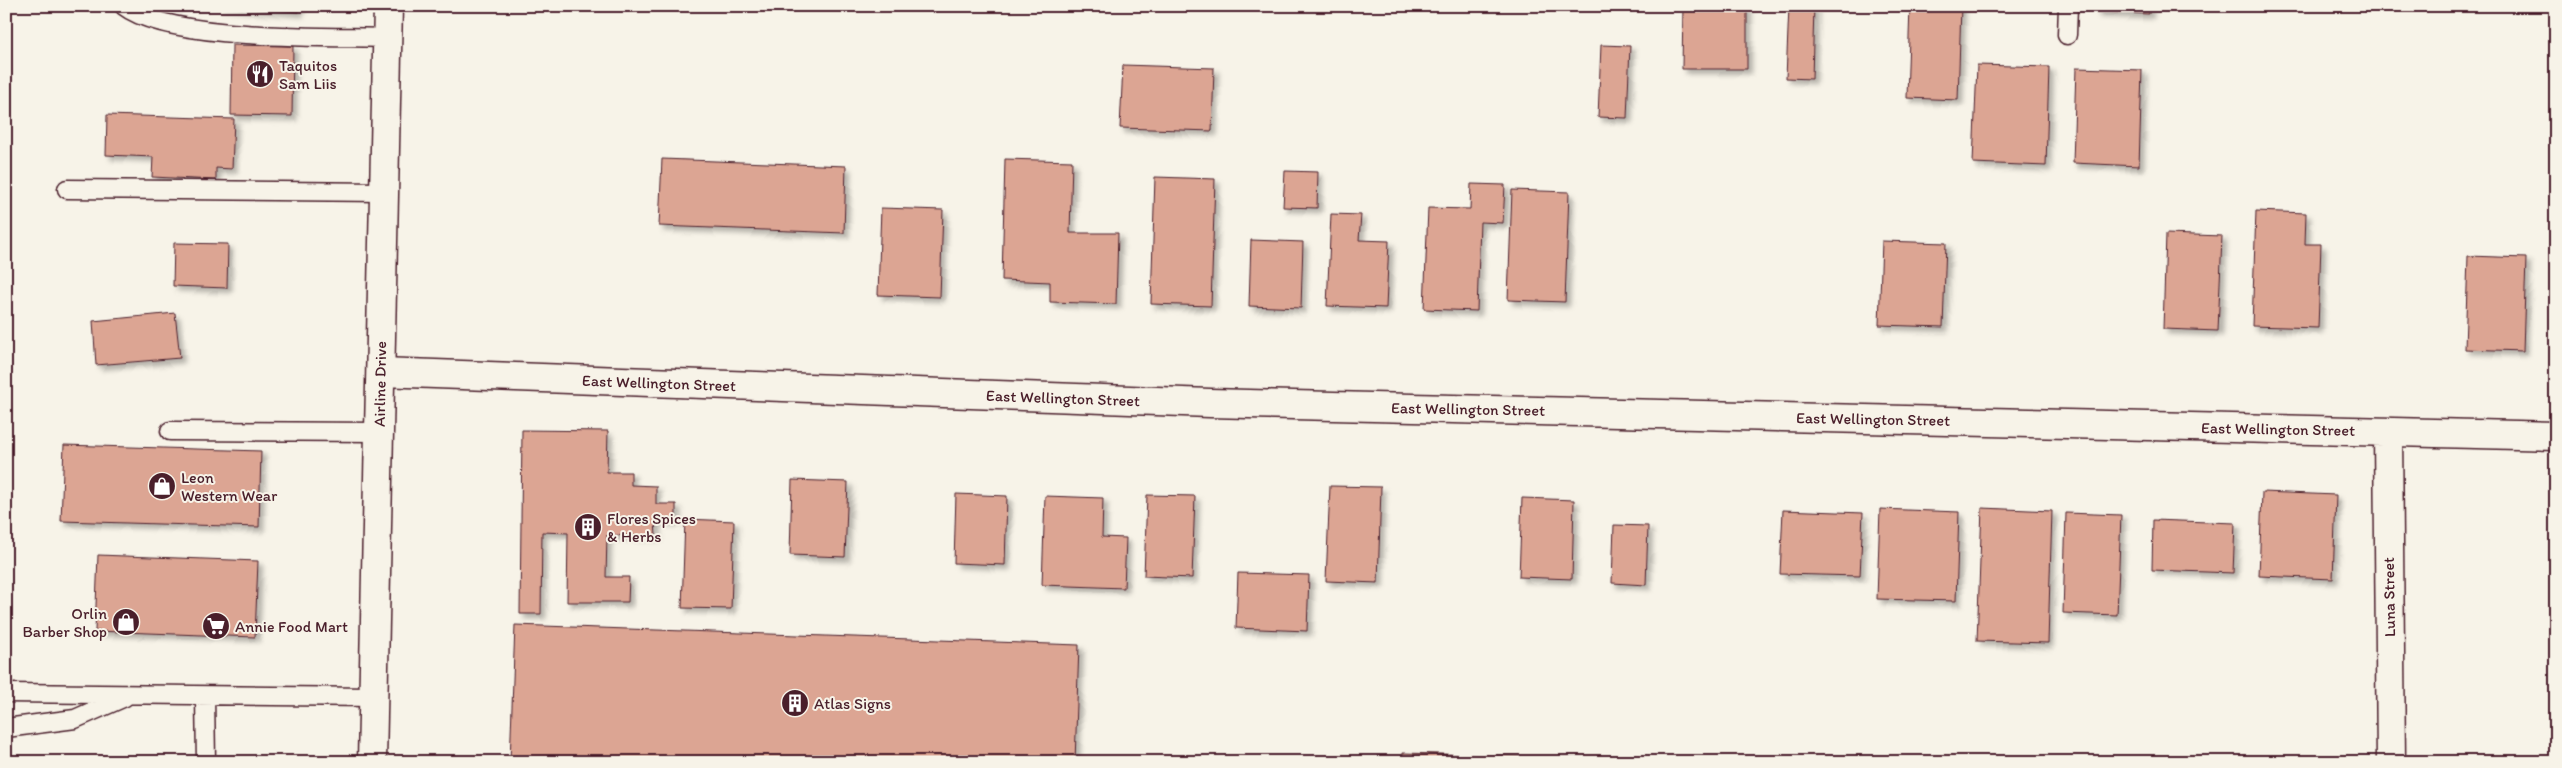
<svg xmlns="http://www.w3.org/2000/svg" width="2562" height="768" font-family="Itim,sans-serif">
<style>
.building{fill:#dca593;stroke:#4a1f2b;filter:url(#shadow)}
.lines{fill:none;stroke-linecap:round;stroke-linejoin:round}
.lane-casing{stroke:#4a1f2b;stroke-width:21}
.street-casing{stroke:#4a1f2b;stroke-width:31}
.secondary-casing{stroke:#4a1f2b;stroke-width:31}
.lane{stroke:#f7f3e8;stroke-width:18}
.street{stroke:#f7f3e8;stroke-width:28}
.secondary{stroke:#f7f3e8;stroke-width:28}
.labels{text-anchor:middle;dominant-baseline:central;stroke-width:4;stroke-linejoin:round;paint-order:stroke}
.poi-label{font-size:16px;fill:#4a1f2b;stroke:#f7f3e8;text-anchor:start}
.street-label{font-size:16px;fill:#4a1f2b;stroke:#f7f3e8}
</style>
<defs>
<filter id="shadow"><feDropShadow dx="4.5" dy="4.5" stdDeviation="2.5" flood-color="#0004"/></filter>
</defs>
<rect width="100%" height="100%" fill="#f7f3e8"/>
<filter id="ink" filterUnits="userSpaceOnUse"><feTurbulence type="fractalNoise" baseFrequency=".02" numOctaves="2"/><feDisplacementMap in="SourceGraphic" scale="10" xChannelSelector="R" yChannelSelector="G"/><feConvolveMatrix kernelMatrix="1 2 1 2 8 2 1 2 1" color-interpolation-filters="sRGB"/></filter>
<g filter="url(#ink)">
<path class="building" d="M 218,6 L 299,6 L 299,12 Z
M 1683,6 L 1747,6 L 1747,69 L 1682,69 Z
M 1789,6 L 1814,6 L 1812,79 L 1786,78 Z
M 1910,6 L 1961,6 L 1958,100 L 1907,98 Z
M 2095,6 L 2149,6 L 2149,14 L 2095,12 Z
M 232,45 L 293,46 L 292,116 L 231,115 Z
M 1601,45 L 1630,46 L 1627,118 L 1598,117 Z
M 1123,65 L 1214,68 L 1212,131 L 1120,128 Z
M 1977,65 L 2049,67 L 2046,166 L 1973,163 Z
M 2076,68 L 2142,70 L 2139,166 L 2073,163 Z
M 107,115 L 234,119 L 232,169 L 216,168 L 216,180 L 152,177 L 153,157 L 106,155 Z
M 662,159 L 846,166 L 844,233 L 659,226 Z
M 1005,159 L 1072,161 L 1070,233 L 1118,233 L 1116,304 L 1050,302 L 1050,282 L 1002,280 Z
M 1285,171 L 1318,172 L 1317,208 L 1283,207 Z
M 1155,177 L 1215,179 L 1211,306 L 1151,304 Z
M 1471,184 L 1505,185 L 1503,223 L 1480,222 L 1477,311 L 1424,309 L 1428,208 L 1470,209 Z
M 1512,190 L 1569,192 L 1565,302 L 1508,300 Z
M 881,208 L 943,210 L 940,297 L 878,295 Z
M 2256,211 L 2306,213 L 2305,244 L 2321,244 L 2318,328 L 2252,326 Z
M 1331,214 L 1361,215 L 1359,240 L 1389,241 L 1386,308 L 1327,306 Z
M 2166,234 L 2222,236 L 2218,331 L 2163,329 Z
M 1251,240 L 1303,242 L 1301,308 L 1249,306 Z
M 1882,241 L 1946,243 L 1943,327 L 1879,325 Z
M 174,243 L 228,244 L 227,288 L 173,286 Z
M 2468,256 L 2526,258 L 2523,351 L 2465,349 Z
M 175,313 L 180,358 L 96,365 L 93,321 Z
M 522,430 L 608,431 L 607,472 L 631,472 L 631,485 L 656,486 L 656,504 L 676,504 L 676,521 L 655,521 L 656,536 L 607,535 L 606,577 L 629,577 L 628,602 L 567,602 L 568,533 L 542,532 L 541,614 L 520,614 Z
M 64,445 L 261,451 L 259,527 L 61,521 Z
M 792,480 L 848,482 L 845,557 L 790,555 Z
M 1330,486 L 1381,487 L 1378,583 L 1326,581 Z
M 2262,492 L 2336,495 L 2333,579 L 2259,576 Z
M 956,494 L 1007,496 L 1005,565 L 954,563 Z
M 1147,495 L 1195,496 L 1192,578 L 1144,576 Z
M 1045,496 L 1103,498 L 1102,537 L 1126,538 L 1124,588 L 1042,585 Z
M 1522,498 L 1574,500 L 1572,579 L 1519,577 Z
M 1982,508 L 2052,511 L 2048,643 L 1977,641 Z
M 1880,509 L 1959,512 L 1956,601 L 1877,599 Z
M 1783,510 L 1863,513 L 1860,576 L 1780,574 Z
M 2066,513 L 2121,515 L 2117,615 L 2063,613 Z
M 685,519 L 734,521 L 731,609 L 682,608 Z
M 2153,520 L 2235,523 L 2233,573 L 2152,570 Z
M 1614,525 L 1648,526 L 1646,585 L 1612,583 Z
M 98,555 L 258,561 L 255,637 L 95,631 Z
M 1238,573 L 1309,575 L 1307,631 L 1236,628 Z
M 515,625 L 1079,645 L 1075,762 L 510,762 Z
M 1403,753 L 1713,762 L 1403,762 Z"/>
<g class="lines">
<g class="lane-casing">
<path id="lane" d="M 124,6 C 169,41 328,36 388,38
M 2067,35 L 2068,6
M 67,189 L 385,192
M 170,431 L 379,432
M 6,693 L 374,697
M 205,696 L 206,762
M 6,728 L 75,719 L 125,697"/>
</g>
<g class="street-casing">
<path id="street" d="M 381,372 L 1210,403 L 2556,436
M 2388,432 L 2391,762"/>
</g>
<g class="secondary-casing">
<path id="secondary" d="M 372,762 L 388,6"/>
</g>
<use href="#lane" class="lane"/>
<use href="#street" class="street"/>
<use href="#secondary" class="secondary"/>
</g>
</g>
<defs>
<g id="restaurant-disc" transform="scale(1.4375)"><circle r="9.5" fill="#4a1f2b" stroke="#f7f3e8"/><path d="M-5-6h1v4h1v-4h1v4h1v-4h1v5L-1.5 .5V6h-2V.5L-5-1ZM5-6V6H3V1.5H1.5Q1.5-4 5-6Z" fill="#fff"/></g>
<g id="shop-disc" transform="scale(1.4375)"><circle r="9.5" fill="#4a1f2b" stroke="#f7f3e8"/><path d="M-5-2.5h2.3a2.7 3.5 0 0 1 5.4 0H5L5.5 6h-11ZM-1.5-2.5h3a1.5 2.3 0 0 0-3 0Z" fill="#fff"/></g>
<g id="building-disc" transform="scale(1.4375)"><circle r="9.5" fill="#4a1f2b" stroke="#f7f3e8"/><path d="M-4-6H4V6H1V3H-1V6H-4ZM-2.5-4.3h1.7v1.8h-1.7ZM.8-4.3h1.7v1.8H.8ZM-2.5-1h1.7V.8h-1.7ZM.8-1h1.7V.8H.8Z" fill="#fff"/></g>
<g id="supermarket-disc" transform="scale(1.4375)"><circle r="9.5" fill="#4a1f2b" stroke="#f7f3e8"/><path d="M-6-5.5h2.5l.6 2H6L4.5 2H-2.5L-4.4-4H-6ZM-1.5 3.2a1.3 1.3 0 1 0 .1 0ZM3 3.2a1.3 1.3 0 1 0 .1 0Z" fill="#fff"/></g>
</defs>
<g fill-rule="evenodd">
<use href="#restaurant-disc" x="260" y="74"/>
<use href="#shop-disc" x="162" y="486"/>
<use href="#building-disc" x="588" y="527"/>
<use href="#shop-disc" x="126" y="622"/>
<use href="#supermarket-disc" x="216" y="626"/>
<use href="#building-disc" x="795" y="703"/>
</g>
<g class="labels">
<g class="poi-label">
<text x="279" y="65">Taquitos<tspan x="279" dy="18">Sam Liis</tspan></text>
<text x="181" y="477">Leon<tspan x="181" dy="18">Western Wear</tspan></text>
<text x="607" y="518">Flores Spices<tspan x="607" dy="18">&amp; Herbs</tspan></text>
<text x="107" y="613" text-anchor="end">Orlin<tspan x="107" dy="18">Barber Shop</tspan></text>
<text x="235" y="626">Annie Food Mart</text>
<text x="814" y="703">Atlas Signs</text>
</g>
<g class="street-label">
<text transform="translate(659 383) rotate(2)">East Wellington Street</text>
<text transform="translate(380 384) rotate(-89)">Airline Drive</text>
<text transform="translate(1063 398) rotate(2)">East Wellington Street</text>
<text transform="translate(1468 409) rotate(1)">East Wellington Street</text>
<text transform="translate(1873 419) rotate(1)">East Wellington Street</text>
<text transform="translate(2278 429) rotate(1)">East Wellington Street</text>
<text transform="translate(2389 597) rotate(-91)">Luna Street</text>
</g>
</g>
<rect width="2562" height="768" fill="none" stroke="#f7f3e8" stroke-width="25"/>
<rect x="12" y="12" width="2537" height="743" fill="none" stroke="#4a1f2b" stroke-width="2" filter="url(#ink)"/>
</svg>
